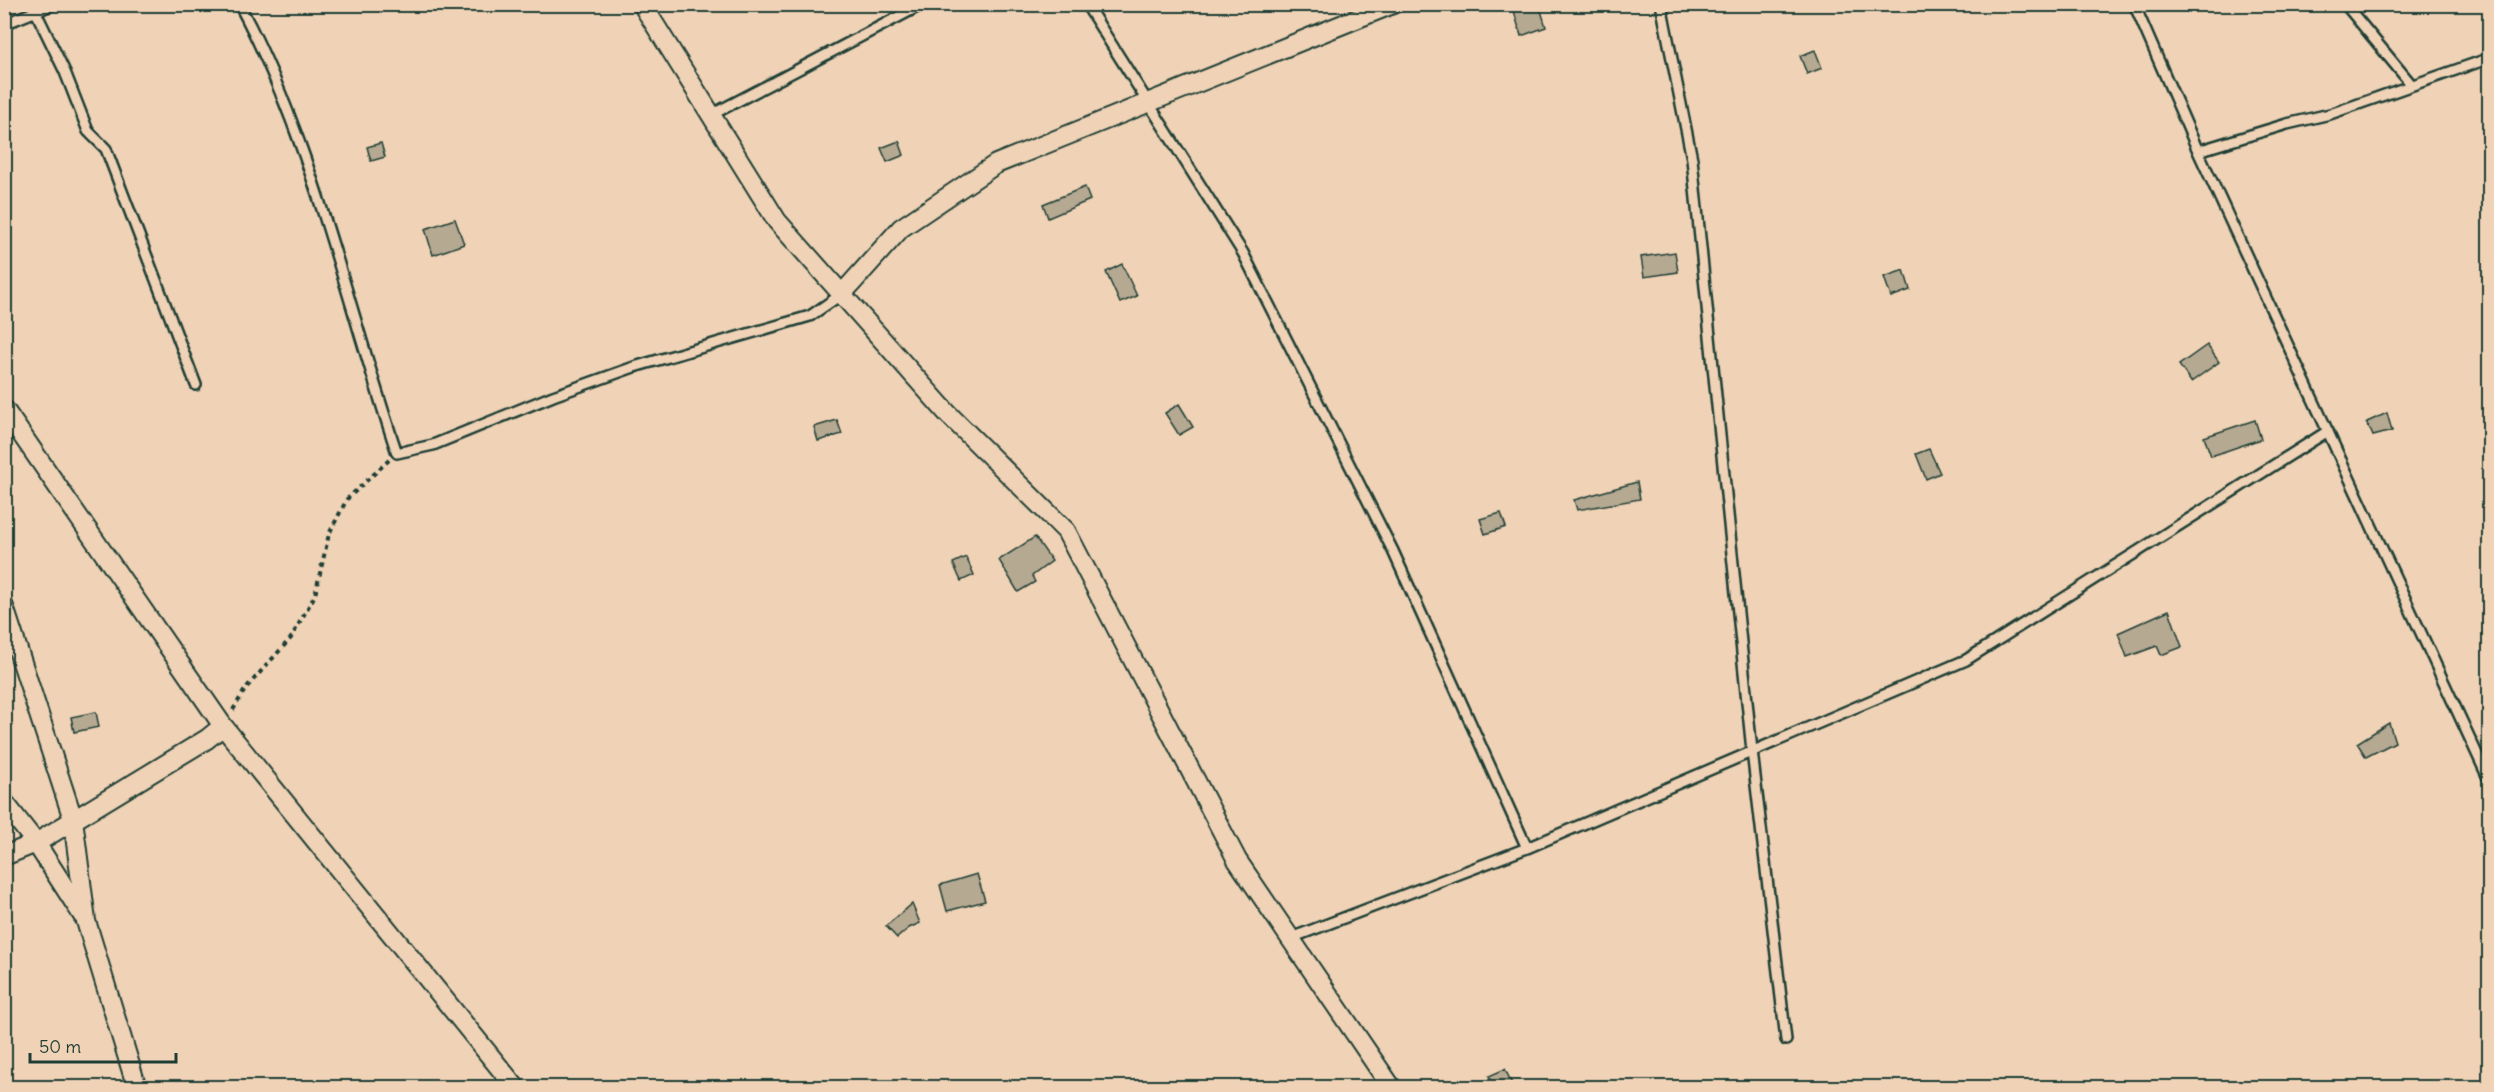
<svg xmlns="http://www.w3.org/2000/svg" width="2494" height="1092" font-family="Delius,sans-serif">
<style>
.building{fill:#b5a992;stroke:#1f3d34;stroke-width:1.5}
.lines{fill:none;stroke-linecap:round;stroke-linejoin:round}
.lane-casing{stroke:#1f3d34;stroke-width:14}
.street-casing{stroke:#1f3d34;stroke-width:22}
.path{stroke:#1f3d34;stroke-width:4;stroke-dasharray:4.5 4.5;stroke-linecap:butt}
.lane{stroke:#f0d3b6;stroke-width:9}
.street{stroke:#f0d3b6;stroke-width:18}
</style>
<rect width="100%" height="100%" fill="#f0d3b6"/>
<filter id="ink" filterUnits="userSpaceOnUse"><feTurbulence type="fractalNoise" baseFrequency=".0167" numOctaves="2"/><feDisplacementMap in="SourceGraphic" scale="12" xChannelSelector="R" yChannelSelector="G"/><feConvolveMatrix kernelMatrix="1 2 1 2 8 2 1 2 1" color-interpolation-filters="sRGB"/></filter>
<g filter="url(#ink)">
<path class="building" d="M 1512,4 L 1539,4 L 1546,27 L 1521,36 Z
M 1815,50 L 1822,68 L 1807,74 L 1800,56 Z
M 899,141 L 904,155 L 887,162 L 881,148 Z
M 381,143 L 385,157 L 371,161 L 367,147 Z
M 1085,187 L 1090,200 L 1048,218 L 1043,204 Z
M 455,219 L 464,244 L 433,255 L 425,229 Z
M 1675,252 L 1678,272 L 1644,277 L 1641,257 Z
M 1122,264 L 1137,296 L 1120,303 L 1106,272 Z
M 1904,270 L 1910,290 L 1891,297 L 1884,277 Z
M 2207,345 L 2219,362 L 2191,382 L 2179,365 Z
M 1179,404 L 1193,427 L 1179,435 L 1165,413 Z
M 2387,413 L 2392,431 L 2373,436 L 2367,422 Z
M 837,420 L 842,434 L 818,441 L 814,427 Z
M 2255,420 L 2261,439 L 2211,456 L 2204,437 Z
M 1929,449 L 1940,473 L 1926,479 L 1916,454 Z
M 1637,482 L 1640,499 L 1577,510 L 1574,500 Z
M 1501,513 L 1506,527 L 1485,534 L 1480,519 Z
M 1035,537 L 1052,561 L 1032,576 L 1035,582 L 1018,592 L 999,560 Z
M 966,557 L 974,575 L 961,581 L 953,563 Z
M 2169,610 L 2182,647 L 2161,655 L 2157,646 L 2127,657 L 2118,633 Z
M 96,712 L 99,727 L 74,732 L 71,717 Z
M 2389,723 L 2395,742 L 2366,757 L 2357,743 Z
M 977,874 L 985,901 L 947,911 L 940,885 Z
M 912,904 L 920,923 L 909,928 L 897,938 L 886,926 Z
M 1505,1069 L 1514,1088 L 1495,1088 L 1489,1076 Z"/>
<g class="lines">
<g class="lane-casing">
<path id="lane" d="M 32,4 L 65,72 L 88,131 L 106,149 L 196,385
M 239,4 C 314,144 346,303 397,453 L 433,445 L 553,396 L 634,367 L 810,316 L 842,294
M 1086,4 L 1243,253 L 1393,551 L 1527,848
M 1661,4 L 1692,159 L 1752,751 L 1786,1040
M 2134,4 L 2198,151 L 2490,782
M 2345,4 L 2411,84
M 4,24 L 54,4
M 711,115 L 923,4
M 2198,151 L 2287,124 L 2330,114 L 2490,58
M 1291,938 L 1527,848 L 1966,660 L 2328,431"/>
</g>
<g class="street-casing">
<path id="street" d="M 642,4 L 777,221 L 948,414 L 1066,531 L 1237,860 L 1392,1088
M 842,294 L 901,228 L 996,164 L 1393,4
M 4,409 L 223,726 L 516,1088
M 4,607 L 73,819 L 86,921 L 137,1088
M 4,802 L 36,843 L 83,916
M 4,856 L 36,843 L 207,739 L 223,726"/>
</g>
<path class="path" d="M 233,710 L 246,688 L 291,638 L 315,595 L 329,534 L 347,499 L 389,460"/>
<use href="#lane" class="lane"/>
<use href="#street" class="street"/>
</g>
</g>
<rect width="2494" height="1092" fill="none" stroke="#f0d3b6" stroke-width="24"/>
<rect x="12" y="12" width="2470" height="1068" fill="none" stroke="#1f3d34" stroke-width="2" filter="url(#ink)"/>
<path d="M30 1053v9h146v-9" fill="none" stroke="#1f3d34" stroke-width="3"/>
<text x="39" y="1053" font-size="18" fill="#1f3d34" stroke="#f0d3b6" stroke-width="4.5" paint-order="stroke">50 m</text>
</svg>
